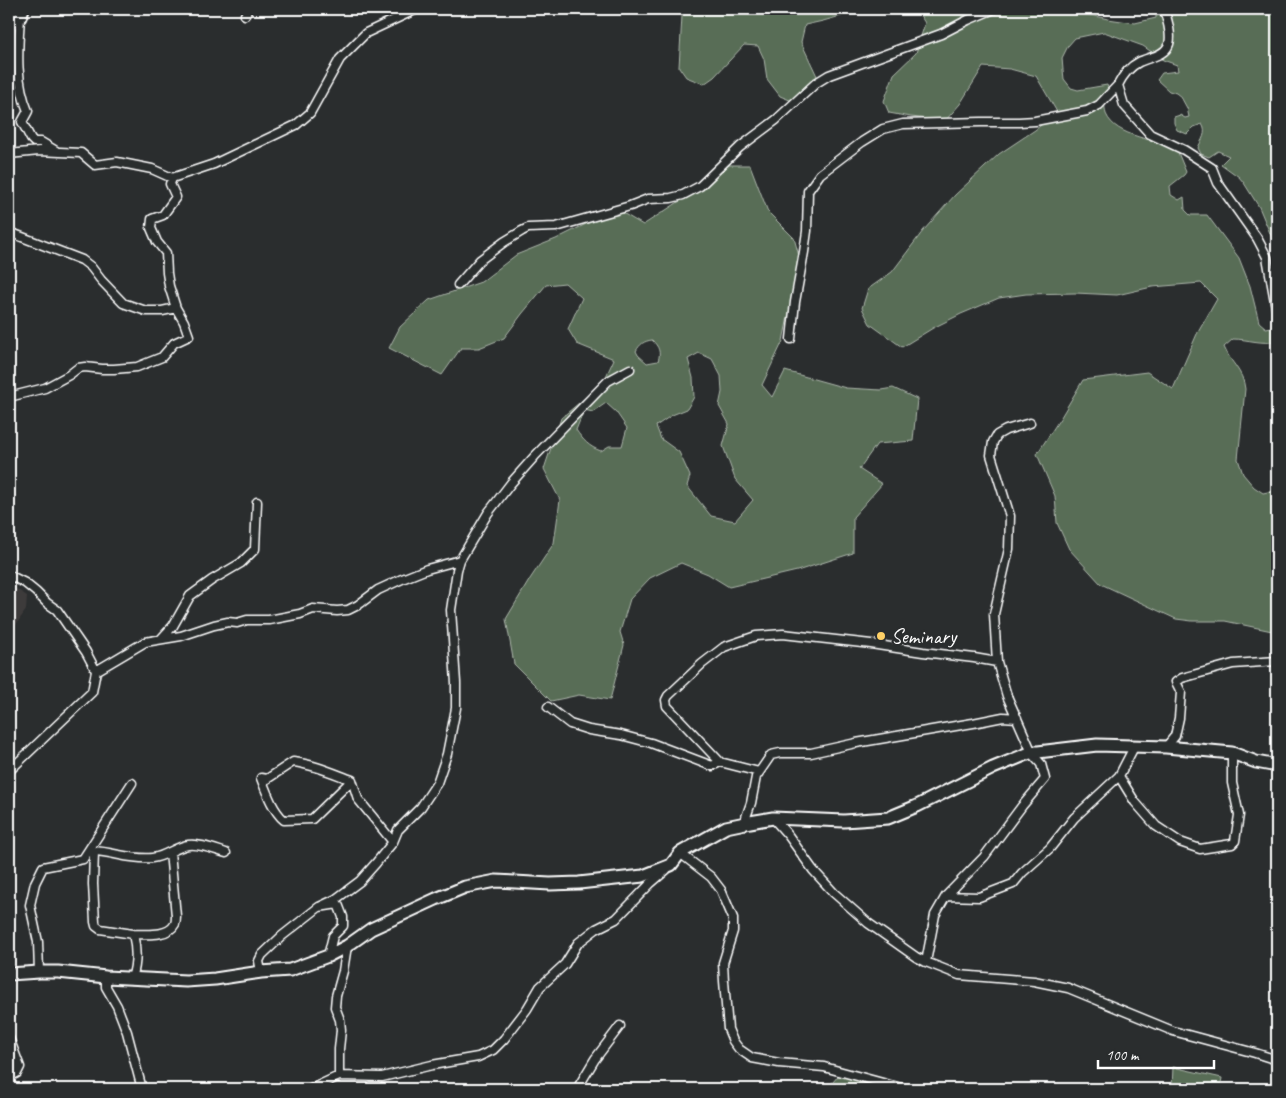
<svg xmlns="http://www.w3.org/2000/svg" width="1286" height="1098" font-family="Caveat,sans-serif">
<style>
.built{fill:#3e3a3b}
.green{fill:#596d57;stroke:#acb6ab;fill-rule:evenodd}
.lines{fill:none;stroke-linecap:round;stroke-linejoin:round}
.street-casing{stroke:#fff;stroke-width:11}
.secondary-casing{stroke:#fff;stroke-width:15}
.street{stroke:#2a2d2e;stroke-width:8}
.secondary{stroke:#2a2d2e;stroke-width:11}
.poi-dot{fill:#ffd166;stroke:#2a2d2e;stroke-width:2}
.labels{text-anchor:middle;dominant-baseline:central;stroke-width:4.5;stroke-linejoin:round;paint-order:stroke}
.poi-label{font-size:21px;fill:#fff;stroke:#2a2d2e;text-anchor:start}
</style>
<rect width="100%" height="100%" fill="#2a2d2e"/>
<filter id="ink" filterUnits="userSpaceOnUse"><feTurbulence type="fractalNoise" baseFrequency=".02" numOctaves="2"/><feDisplacementMap in="SourceGraphic" scale="10" xChannelSelector="R" yChannelSelector="G"/><feConvolveMatrix kernelMatrix="1 2 1 2 8 2 1 2 1" color-interpolation-filters="sRGB"/></filter>
<g filter="url(#ink)">
<path class="built" d="M 9,584 L 27,596 L 26,610 L 9,635 Z"/>
<path class="green" d="M 685,9 L 849,9 L 848,14 L 823,21 L 805,25 L 801,42 L 817,76 L 807,96 L 797,103 L 780,96 L 767,79 L 764,59 L 758,46 L 744,45 L 714,77 L 704,84 L 686,77 L 679,67 L 682,16 Z
M 916,9 L 1065,9 L 1108,19 L 1135,23 L 1156,18 L 1156,9 L 1258,9 L 1271,11 L 1277,9 L 1277,242 L 1272,238 L 1259,207 L 1244,183 L 1239,177 L 1221,164 L 1229,156 L 1218,151 L 1209,157 L 1201,154 L 1198,148 C 1201,140 1208,133 1202,124 L 1194,127 L 1187,134 L 1177,130 L 1174,123 L 1174,117 L 1180,115 L 1185,118 L 1189,117 L 1187,108 L 1181,97 L 1176,93 L 1169,91 L 1157,80 L 1162,73 L 1178,71 L 1177,65 L 1163,60 L 1143,46 L 1104,32 L 1075,38 L 1068,46 L 1062,58 L 1063,70 L 1064,79 L 1071,88 L 1078,90 L 1107,85 L 1112,97 L 1104,103 C 1105,106 1105,111 1106,114 C 1116,138 1158,139 1178,149 L 1179,155 L 1186,172 L 1184,175 L 1170,186 L 1171,195 L 1179,200 L 1184,197 L 1185,210 L 1190,215 L 1207,215 L 1239,258 L 1250,286 L 1259,322 L 1266,328 L 1277,326 L 1277,341 C 1262,345 1248,339 1233,339 L 1224,347 C 1231,364 1243,370 1245,389 L 1238,459 L 1243,474 L 1254,487 L 1263,493 L 1277,490 L 1277,631 L 1272,631 L 1225,621 L 1192,621 L 1176,619 L 1101,584 L 1069,549 L 1057,523 L 1055,496 L 1037,454 L 1061,417 L 1083,380 L 1147,372 L 1173,389 L 1197,334 L 1217,299 L 1201,283 L 1152,287 L 1117,295 L 1075,293 L 1026,294 L 999,298 L 961,314 L 933,328 L 902,347 L 870,324 L 862,308 L 868,289 L 892,272 L 923,231 L 955,195 L 999,154 L 1035,130 L 1057,112 L 1036,76 L 1010,69 L 983,67 L 960,104 L 945,121 L 911,117 L 889,113 L 884,101 L 894,74 L 916,53 L 925,23 Z
M 726,165 L 750,165 L 768,212 L 794,238 L 804,274 L 791,302 L 783,341 L 762,385 L 772,397 L 785,371 L 846,388 L 881,390 L 893,388 L 917,399 L 913,441 L 877,444 L 859,469 L 882,484 L 853,517 L 853,553 L 797,571 L 729,587 L 708,574 L 681,563 L 650,578 L 630,599 L 620,632 L 624,645 L 610,700 L 579,695 L 551,701 L 514,664 L 506,619 L 530,579 L 554,543 L 560,500 L 544,469 L 561,418 L 603,383 L 614,359 L 577,344 L 568,329 L 582,298 L 565,283 L 546,285 L 522,314 L 504,338 L 479,348 L 461,348 L 442,375 L 389,348 L 400,327 L 429,300 L 481,282 L 516,255 L 556,239 L 616,209 L 643,225 L 703,186 ZM 652,340 C 659,347 661,352 658,361 L 647,363 L 638,355 L 636,351 C 640,344 644,341 652,340 ZM 699,353 L 712,359 L 721,376 L 722,392 L 719,406 L 729,424 L 723,446 L 735,479 L 753,500 L 735,521 L 711,516 L 687,486 L 690,476 L 679,452 L 661,439 L 656,426 L 672,415 L 687,409 L 694,397 L 693,378 L 688,359 ZM 606,403 L 616,412 L 627,428 L 622,446 L 609,446 L 601,451 C 589,447 583,440 576,430 L 584,410 L 593,412 Z
M 1173,1067 L 1222,1078 L 1220,1089 L 1172,1089 Z
M 844,1069 L 897,1082 L 919,1089 L 827,1089 Z"/>
<g class="lines">
<g class="street-casing">
<path id="street" d="M 1164,9 C 1167,19 1172,34 1169,44 C 1165,56 1149,57 1139,62 C 1129,67 1123,75 1118,85 L 1124,105 L 1150,134 L 1184,150 L 1212,168 L 1218,183 L 1257,238 L 1267,257 L 1277,313
M 245,15 L 248,9
M 20,17 C 18,49 15,81 28,111 L 22,122 L 31,139 L 34,142 L 41,142 L 56,151
M 9,154 L 39,151 L 81,153 L 95,165 L 117,162 L 152,169 L 172,178 L 170,184 L 176,197 L 163,215 L 152,219 L 151,228 L 157,242 L 166,253 L 167,273 L 169,286 L 176,308 L 184,322 L 189,336 L 174,343 L 162,357 L 137,367 L 114,369 L 102,369 L 85,367 L 78,368 L 69,375 L 45,388 L 13,396 L 9,395
M 172,178 L 214,164 L 296,125 L 310,113 L 340,59 L 366,33 L 417,9
M 9,232 L 82,260 L 91,267 L 101,280 L 123,303 L 146,311 L 162,311 L 176,308
M 458,285 L 480,260 L 504,242 L 522,231 L 528,228 L 556,227 L 630,206 L 648,199 L 671,198 L 683,195 L 700,186 L 740,147 L 776,120 L 816,83 L 829,75 L 941,34 L 968,20 L 994,9
M 791,339 L 795,302 L 804,252 L 807,231 L 808,191 L 820,174 L 862,142 L 883,129 L 903,124 L 981,122 L 1019,122 L 1035,121 L 1087,111 L 1099,105 L 1118,85
M 460,560 L 488,513 L 511,483 L 535,456 L 608,381 L 630,369
M 9,575 L 25,583 L 36,592 L 47,603 L 57,610 L 86,652 L 96,671 L 92,692 L 9,771
M 161,639 L 173,626 L 190,596 L 212,580 L 241,563 L 255,549 L 257,502
M 96,671 L 145,642 L 181,636 L 214,625 L 228,622 L 237,623 L 247,620 L 269,620 L 300,614 L 313,609 L 337,611 L 348,610 L 358,605 L 378,590 L 402,579 L 427,569 L 460,560 L 457,570 L 451,610 L 456,683 L 456,708 L 447,754 L 437,783 L 421,807 L 398,830 L 393,842 L 376,863 L 360,881 L 336,899 L 319,907 L 338,904 L 343,917 L 343,926 L 333,936 L 328,956
M 548,707 L 570,724 L 589,730 L 621,735 L 651,743 L 712,766 L 720,762 L 759,772
M 1166,747 L 1175,736 L 1179,718 L 1181,692 L 1176,682 L 1182,678 L 1233,664 L 1277,661
M 293,762 C 313,764 333,773 352,780 L 312,819 L 284,820 C 273,811 266,791 261,778 L 267,779 Z
M 720,762 L 667,706 L 666,700 L 668,696 L 702,664 L 724,647 L 756,636 L 783,634 L 871,644 L 923,652 L 974,658 L 997,662
M 1119,776 L 1135,802 L 1156,826 L 1180,842 L 1200,849 L 1232,844 L 1235,841 L 1239,815 L 1232,783 L 1232,753
M 352,780 L 358,799 L 393,842
M 773,818 L 788,835 L 813,870 L 834,893 L 868,923 L 916,957 L 926,962 L 959,975 L 1034,981 L 1068,988 L 1173,1031 L 1255,1053 L 1277,1060
M 750,822 L 746,817 L 751,803 L 756,777 L 771,755 L 780,753 L 811,753 L 856,743 L 973,723 L 1003,717 L 1017,718
M 680,853 L 711,877 L 721,890 L 733,918 L 733,931 L 723,963 L 724,981 L 728,1029 L 733,1041 L 739,1049 L 752,1058 L 779,1063 L 824,1067 L 905,1089
M 946,896 L 979,897 L 1013,884 L 1022,873 L 1050,848 L 1074,818 L 1119,776 L 1134,747
M 133,934 C 146,934 168,937 175,924 C 176,921 176,918 176,916 L 170,852
M 926,962 L 935,915 L 946,896 L 984,857 L 1022,806 L 1045,779 L 1041,764 L 1033,755 L 1007,696 L 997,662 L 994,614 L 1009,549 L 1010,516 L 991,455 L 993,442 L 997,435 L 1006,430 L 1030,423
M 39,972 L 38,942 L 30,905 L 35,883 L 43,867 L 83,859 L 132,783
M 261,972 L 259,961 L 262,955 L 282,936 L 319,907
M 106,977 L 106,987 L 117,1006 L 127,1032 L 142,1089
M 132,978 C 137,963 137,950 133,934 L 100,929 L 96,926 L 95,922 L 93,884 L 94,851 C 113,852 132,860 152,858 C 165,857 175,847 188,845 C 199,843 216,850 226,853
M 9,1038 L 20,1067 L 17,1073 L 9,1077
M 339,1076 L 339,1049 L 341,1030 L 340,1020 L 335,1007 L 336,996 L 343,971 L 347,946
M 311,1089 L 339,1076 L 382,1077 L 432,1065 L 478,1057 L 493,1050 L 504,1039 L 527,1009 L 540,987 L 565,964 L 578,943 L 596,929 L 616,919 L 651,883 L 666,870
M 577,1089 L 595,1059 L 620,1026"/>
</g>
<g class="secondary-casing">
<path id="secondary" d="M 9,26 L 20,17 L 23,9
M 9,974 L 39,972 L 58,972 L 106,977 L 186,981 L 215,979 L 261,972 L 290,970 L 328,956 L 347,946 L 371,929 L 436,899 L 465,887 L 496,881 L 550,884 L 579,883 L 643,876 L 671,865 L 680,853 L 726,827 L 750,822 L 773,818 L 844,821 L 888,818 L 917,806 L 993,768 L 1032,752 L 1038,752 L 1097,745 L 1166,747 L 1232,753 L 1256,762 L 1277,766"/>
</g>
<use href="#street" class="street"/>
<use href="#secondary" class="secondary"/>
</g>
</g>
<circle class="poi-dot" cx="881" cy="636" r="5"/>
<g class="labels">
<g class="poi-label">
<text x="891" y="636">Seminary</text>
</g>
</g>
<rect width="1286" height="1098" fill="none" stroke="#2a2d2e" stroke-width="30"/>
<rect x="15" y="15" width="1256" height="1068" fill="none" stroke="#fff" stroke-width="2" filter="url(#ink)"/>
<path d="M1098 1060v8h116v-8" fill="none" stroke="#ffffff" stroke-width="2.5"/>
<text x="1106" y="1060" font-size="15" fill="#ffffff" stroke="#2a2d2e" stroke-width="4" paint-order="stroke">100 m</text>
</svg>
